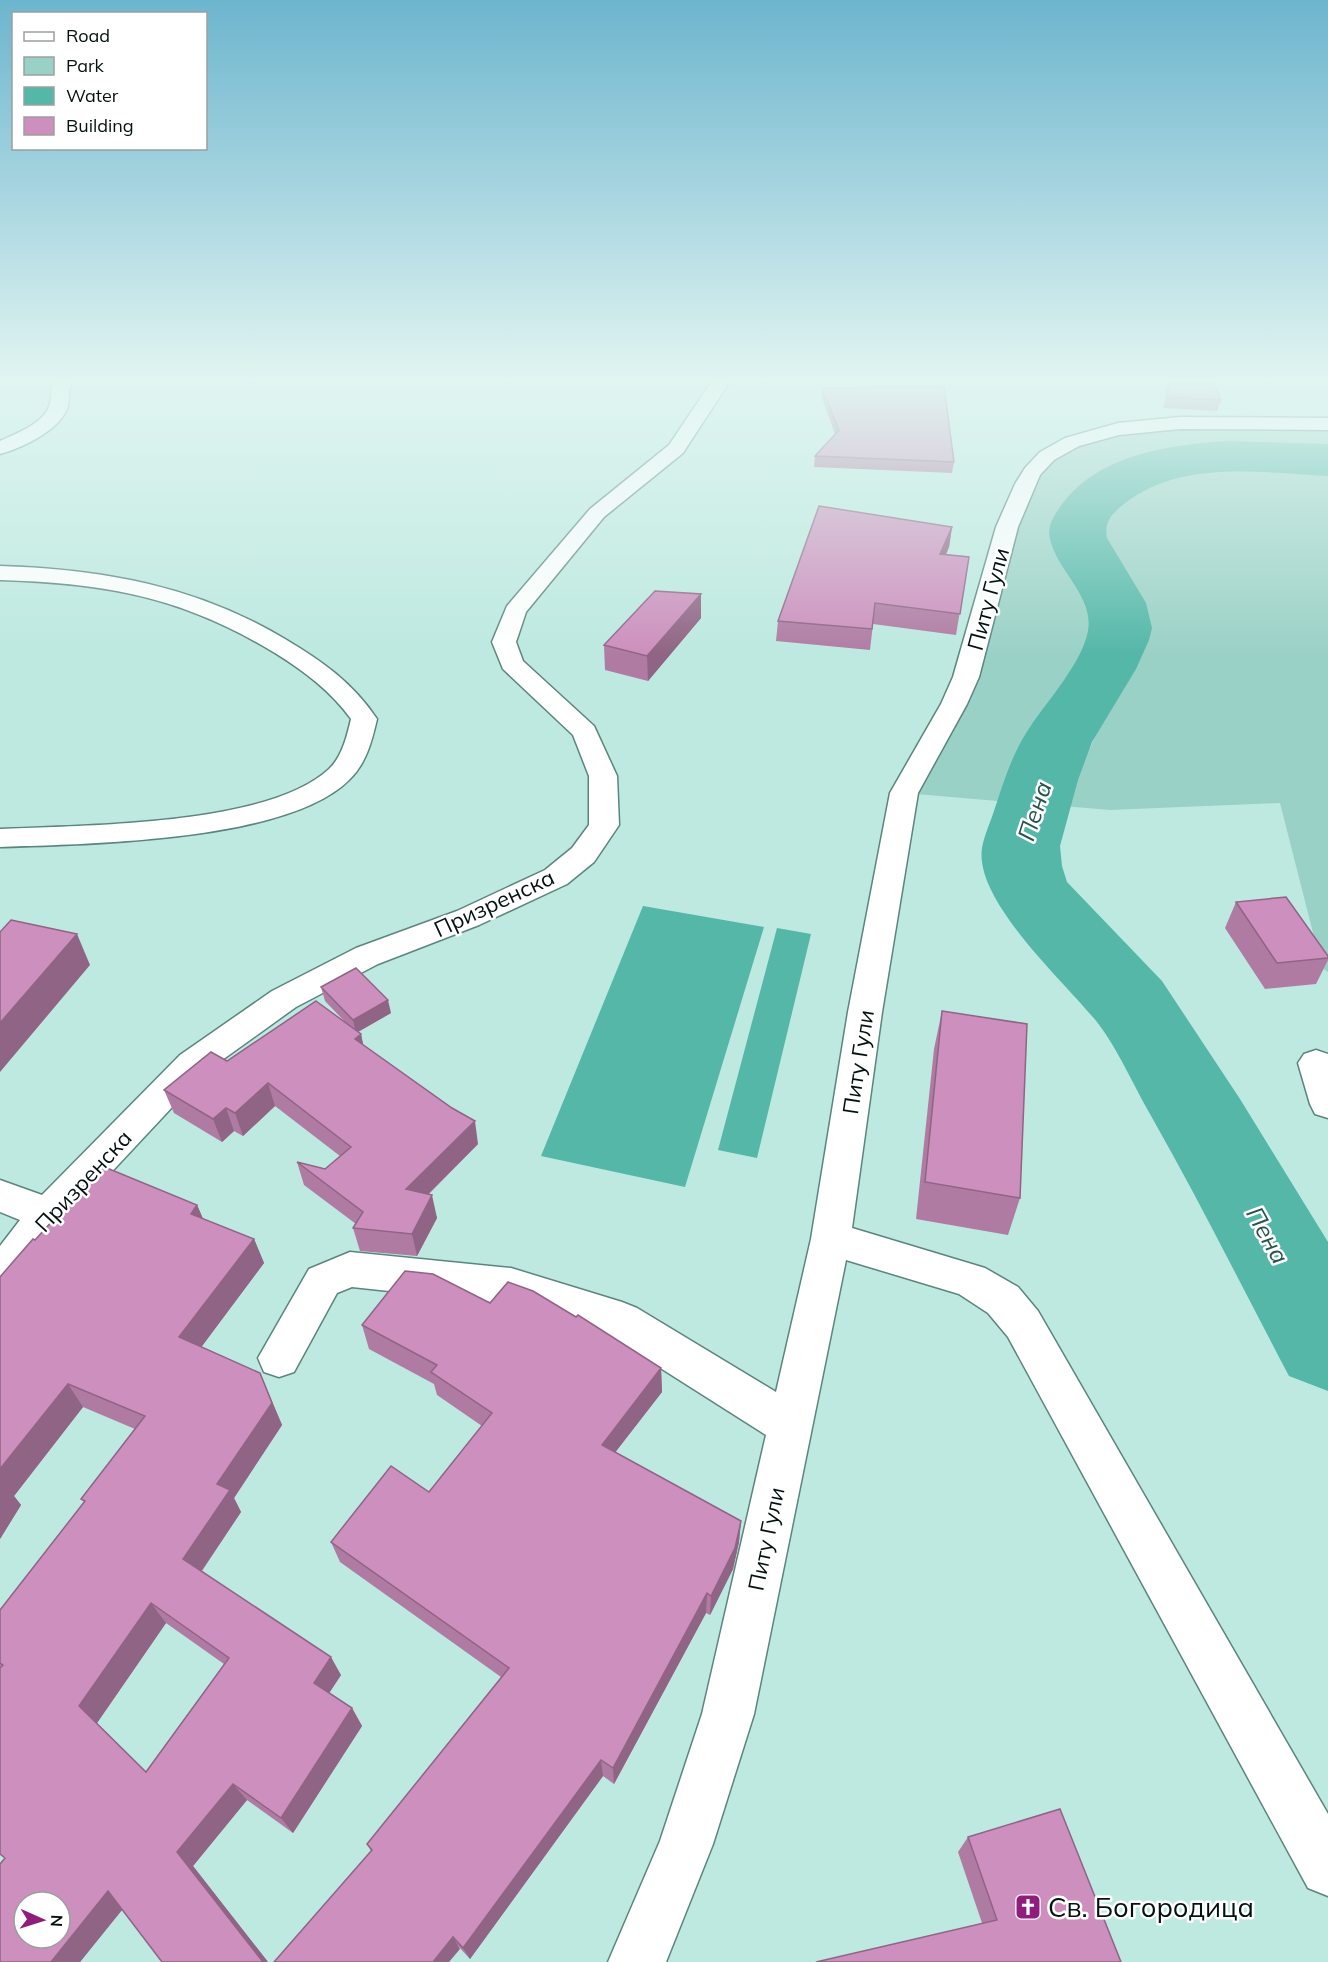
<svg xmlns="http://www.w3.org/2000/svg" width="1328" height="1962" font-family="Mulish,sans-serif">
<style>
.green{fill:#9ad1c6}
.water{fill:#54b7a8}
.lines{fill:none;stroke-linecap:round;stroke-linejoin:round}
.river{fill:#54b7a8;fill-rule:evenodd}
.minor-casing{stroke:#5b857d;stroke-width:3}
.major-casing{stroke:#5b857d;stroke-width:3}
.minor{fill:#fff;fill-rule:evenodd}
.major{fill:#fff;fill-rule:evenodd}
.wall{fill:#b07ba3;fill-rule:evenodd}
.shaded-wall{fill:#906484}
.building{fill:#cd8fbd;stroke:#906484;stroke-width:1.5;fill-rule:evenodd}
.labels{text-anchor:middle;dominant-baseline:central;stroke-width:5;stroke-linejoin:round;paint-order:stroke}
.street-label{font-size:22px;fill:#031210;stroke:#fff}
.water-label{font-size:24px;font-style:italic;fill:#27534b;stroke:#fff}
.near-poi-label{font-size:27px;fill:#031210;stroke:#fff;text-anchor:start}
</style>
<rect width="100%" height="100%" fill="#bde9e0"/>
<path class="green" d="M 1328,424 L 1328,460 C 1249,457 1172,446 1104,494 C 1090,504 1077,516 1078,534 C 1079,558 1123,596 1119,629 C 1117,656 1073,713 1058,740 C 1047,759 1041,783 1034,804 L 904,793 L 934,738 L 1039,463 L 1118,429 Z
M 1271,467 L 1328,471 L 1328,972 L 1322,968 L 1280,803 L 1110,810 L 1063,806 L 1114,696 L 1137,624 L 1128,591 L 1102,536 L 1103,505 C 1112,499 1120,491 1129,486 C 1167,465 1229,468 1271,467 Z"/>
<path class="water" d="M 643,906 L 764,927 L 685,1187 L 541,1156 Z
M 777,928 L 811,934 L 757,1158 L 718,1150 Z"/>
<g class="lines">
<path class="river" d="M 1226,441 L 1328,444 L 1328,476 C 1261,473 1181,459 1124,504 C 1112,514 1104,521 1107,538 L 1146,603 L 1152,628 L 1149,640 L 1136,669 L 1092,742 L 1078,780 L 1060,846 L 1062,866 L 1067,882 L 1162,981 L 1240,1099 L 1328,1242 L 1328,1391 L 1289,1376 C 1243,1289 1199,1200 1150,1114 C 1134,1086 1116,1046 1097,1022 C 1064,981 974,901 982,848 C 984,837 989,825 993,814 C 1003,784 1012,753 1030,727 C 1048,700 1082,663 1088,631 C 1094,596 1057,571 1050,539 C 1047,527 1053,517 1060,507 C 1096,455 1168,445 1226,441 Z"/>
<g class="minor-casing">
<path id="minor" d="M 54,381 L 72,381 C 67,391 71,399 67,409 C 58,431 22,448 0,454 L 0,441 C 15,434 40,425 48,409 C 53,400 49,391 54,381 Z
M 712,381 L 730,381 L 683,453 L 604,517 L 526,612 L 516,642 L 523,661 L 594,726 L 617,776 L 619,825 L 594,862 L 567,884 L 479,925 L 378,964 L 296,1007 L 204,1073 L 62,1225 L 14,1289 L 0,1295 L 0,1246 L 20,1220 L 0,1212 L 0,1180 L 42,1195 L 180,1055 L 272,991 L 356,948 L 457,911 L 545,870 L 572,848 L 589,825 L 589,776 L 573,735 L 503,669 L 492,642 L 507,606 L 590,509 L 669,445 Z
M 1180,417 L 1328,418 L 1328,430 L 1180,429 L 1119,435 L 1079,446 L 1054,460 L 1040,475 L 1018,527 L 979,677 L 967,704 L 918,793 L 882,1012 L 852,1228 L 985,1268 L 1018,1287 L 1038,1311 L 1328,1814 L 1328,1896 L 1308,1888 L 1008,1337 L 988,1313 L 959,1294 L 846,1260 L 754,1714 L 713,1844 L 666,1962 L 608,1962 L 660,1841 L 702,1714 L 766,1435 L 610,1336 L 511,1304 L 352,1287 L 337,1293 L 294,1372 L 279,1377 L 264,1372 L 258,1358 L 309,1269 L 350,1252 L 511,1268 L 622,1302 L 637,1308 L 776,1392 L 811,1239 L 848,1012 L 890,793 L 941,704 L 953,677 L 996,527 L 1015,484 L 1025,468 L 1040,452 L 1065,438 L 1118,423 Z
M 1316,1050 L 1328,1054 L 1328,1118 L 1315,1114 L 1310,1104 L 1298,1063 L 1304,1054 Z"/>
</g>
<g class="major-casing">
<path id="major" d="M 0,566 C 101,569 197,586 285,639 C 322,661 353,683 377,719 C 372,741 366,764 349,780 C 287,842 86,844 0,847 L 0,829 C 83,825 268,826 329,769 C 342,757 347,736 351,719 C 331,691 304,671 275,653 C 183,597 106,583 0,580 Z"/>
</g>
<use href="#minor" class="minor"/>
<use href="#major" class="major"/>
</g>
<path class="wall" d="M 1170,381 L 1221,400 L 1217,411 L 1163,408 Z
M 822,388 L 954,462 L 952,473 L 814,467 L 815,456 L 835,434 L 822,398 Z
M 952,527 L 949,547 L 946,555 L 969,557 L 956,635 L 873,624 L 870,650 L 776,641 L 778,621 Z
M 701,594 L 701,618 L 648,681 L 605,670 L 604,645 Z
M 1236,902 L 1328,956 L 1328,960 L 1316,984 L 1265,989 L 1225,928 Z
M 321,987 L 391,1013 L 358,1032 L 361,1034 L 363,1045 L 478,1144 L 429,1194 L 437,1218 L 417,1256 L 360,1251 L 353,1228 L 356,1224 L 304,1185 L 297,1162 L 325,1169 L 340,1156 L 275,1106 L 243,1136 L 234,1131 L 222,1142 L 174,1113 L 164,1090 L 227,1061 L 348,1025 L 325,1001 Z
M 942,1011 L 1020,1198 L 1008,1235 L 916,1219 L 934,1049 Z
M 197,1205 L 203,1219 L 254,1239 L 264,1263 L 201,1347 L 260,1373 L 282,1425 L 234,1498 L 241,1512 L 202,1571 L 341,1675 L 329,1693 L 352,1708 L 362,1726 L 293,1833 L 247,1800 L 193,1866 L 268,1962 L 162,1962 L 122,1909 L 80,1962 L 0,1962 L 5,1858 L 0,1854 L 0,1610 L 84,1502 L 81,1499 L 135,1429 L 83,1407 L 14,1496 L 21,1505 L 0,1539 L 35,1240 ZM 166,1623 L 224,1664 L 146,1772 L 97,1723 Z
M 490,1303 L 661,1368 L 662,1392 L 615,1452 L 741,1521 L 739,1542 L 733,1569 L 710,1615 L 706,1613 L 614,1784 L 603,1776 L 470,1959 L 371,1851 L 367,1844 L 501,1677 L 340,1562 L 331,1542 L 429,1492 L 482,1426 L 437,1395 L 434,1384 L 369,1349 L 362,1325 Z
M 968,1837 L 1121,1962 L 982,1923 L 958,1852 Z"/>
<path class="shaded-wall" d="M 952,527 L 949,547 L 937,574 L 940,554 Z
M 701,594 L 701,618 L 648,681 L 647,656 Z
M 77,934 L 90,965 L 0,1072 L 0,1023 Z
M 388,1000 L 391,1013 L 356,1033 L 353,1020 Z
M 361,1034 L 366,1058 L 355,1039 Z
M 268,1083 L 275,1106 L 243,1136 L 235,1113 Z
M 226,1108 L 234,1131 L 222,1142 L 213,1119 Z
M 475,1121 L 478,1144 L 411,1211 L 406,1189 Z
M 432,1195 L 437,1218 L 417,1256 L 412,1234 Z
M 197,1205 L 208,1230 L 191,1214 Z
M 254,1239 L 264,1263 L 191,1361 L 179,1337 Z
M 661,1368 L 662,1392 L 604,1467 L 602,1445 Z
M 260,1373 L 282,1425 L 234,1498 L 241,1512 L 196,1579 L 183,1559 L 217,1484 Z
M 68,1384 L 83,1407 L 14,1496 L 21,1505 L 0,1539 L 0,1469 Z
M 741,1521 L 739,1542 L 733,1569 L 710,1615 L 711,1596 Z
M 707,1593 L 706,1613 L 614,1784 L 613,1768 Z
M 151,1603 L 166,1623 L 97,1723 L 79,1706 Z
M 331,1657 L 341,1675 L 324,1701 L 314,1683 Z
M 352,1708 L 362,1726 L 293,1833 L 281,1818 Z
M 601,1760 L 603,1776 L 470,1959 L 463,1948 Z
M 233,1784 L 247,1800 L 193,1866 L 268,1962 L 263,1962 L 177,1852 Z
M 108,1891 L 127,1904 L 80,1962 L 51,1962 Z
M 453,1937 L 460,1949 L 449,1962 L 433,1962 Z"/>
<path class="building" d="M 1170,381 L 1213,381 L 1221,400 L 1166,397 Z
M 944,386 L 954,462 L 815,456 L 839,430 L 822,388 Z
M 819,506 L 952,527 L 940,554 L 969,557 L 960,614 L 875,603 L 872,629 L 778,621 Z
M 655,591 L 701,594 L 647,656 L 604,645 Z
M 1286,897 L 1328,956 L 1328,958 L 1277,963 L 1236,902 Z
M 11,920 L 77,934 L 0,1023 L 0,932 Z
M 356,968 L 388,1000 L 353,1020 L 321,987 Z
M 316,1001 L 361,1034 L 355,1039 L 452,1108 L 475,1121 L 406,1189 L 432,1195 L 412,1234 L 353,1228 L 363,1212 L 297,1162 L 325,1169 L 351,1147 L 268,1083 L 235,1113 L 226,1108 L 213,1119 L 164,1090 L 211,1052 L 227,1061 Z
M 942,1011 L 1027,1024 L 1020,1198 L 925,1182 Z
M 102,1166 L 197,1205 L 191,1214 L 254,1239 L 179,1337 L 260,1373 L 272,1403 L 217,1484 L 230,1490 L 183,1559 L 331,1657 L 314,1683 L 352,1708 L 281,1818 L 233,1784 L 177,1852 L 263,1962 L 162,1962 L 108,1891 L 51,1962 L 0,1962 L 0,1864 L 5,1858 L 0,1854 L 0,1668 L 3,1665 L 0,1663 L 0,1610 L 85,1501 L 81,1499 L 145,1416 L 68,1384 L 0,1469 L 0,1277 L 12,1263 L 33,1239 L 35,1240 ZM 151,1603 L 229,1658 L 146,1772 L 79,1706 ZM 24,1902 L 60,1902 L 60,1938 L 24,1938 Z
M 405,1271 L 433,1274 L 490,1303 L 508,1282 L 533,1291 L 576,1317 L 578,1315 L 661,1368 L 602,1445 L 741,1521 L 735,1548 L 711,1596 L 707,1593 L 613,1768 L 601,1760 L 463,1948 L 453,1937 L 433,1962 L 274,1962 L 372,1850 L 367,1844 L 509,1668 L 331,1542 L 391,1466 L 429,1492 L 492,1413 L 431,1372 L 437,1365 L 362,1325 Z
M 1060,1809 L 1121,1962 L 816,1962 L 997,1920 L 968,1837 Z"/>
<linearGradient id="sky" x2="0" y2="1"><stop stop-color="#6db5ce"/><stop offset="0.58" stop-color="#e1f5f1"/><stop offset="1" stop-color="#e1f5f1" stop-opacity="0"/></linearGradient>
<rect width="1328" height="655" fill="url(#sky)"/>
<defs>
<g id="church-square" transform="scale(1.35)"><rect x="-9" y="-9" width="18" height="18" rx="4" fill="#901c7c" stroke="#fff"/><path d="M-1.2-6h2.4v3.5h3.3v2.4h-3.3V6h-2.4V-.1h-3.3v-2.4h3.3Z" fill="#fff"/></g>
</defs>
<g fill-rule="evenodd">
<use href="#church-square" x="1028" y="1907"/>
</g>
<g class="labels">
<g class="street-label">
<text transform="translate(988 599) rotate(-75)">Питу Гули</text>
<text transform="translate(494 903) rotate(-25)">Призренска</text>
<text transform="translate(858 1062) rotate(-81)">Питу Гули</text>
<text transform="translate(83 1181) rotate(-47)">Призренска</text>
<text transform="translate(766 1539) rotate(-78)">Питу Гули</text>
</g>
<g class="water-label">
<text transform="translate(1034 811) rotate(-72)">Пена</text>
<text transform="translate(1268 1235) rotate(61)">Пена</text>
</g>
<g class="near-poi-label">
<text x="1048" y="1907">Св. Богородица</text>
</g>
</g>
<rect x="12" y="12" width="195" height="138" fill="#ffffff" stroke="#9aa09f" stroke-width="1.5"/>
<rect x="24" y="32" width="30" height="9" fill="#ffffff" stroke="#9aa09f" stroke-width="1.5"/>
<text x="66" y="42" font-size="18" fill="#031210">Road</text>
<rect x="24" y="57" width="30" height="18" fill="#9ad1c6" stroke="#9aa09f" stroke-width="1.5"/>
<text x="66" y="72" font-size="18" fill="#031210">Park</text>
<rect x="24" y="87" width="30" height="18" fill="#54b7a8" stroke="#9aa09f" stroke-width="1.5"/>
<text x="66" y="102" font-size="18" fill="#031210">Water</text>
<rect x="24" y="117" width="30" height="18" fill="#cd8fbd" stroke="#9aa09f" stroke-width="1.5"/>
<text x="66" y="132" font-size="18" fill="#031210">Building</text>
<g transform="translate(42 1920) rotate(93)"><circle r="28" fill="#ffffff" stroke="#9aa09f" stroke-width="1.5"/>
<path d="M0-4.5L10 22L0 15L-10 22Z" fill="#901c7c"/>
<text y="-9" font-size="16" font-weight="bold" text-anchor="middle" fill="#031210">N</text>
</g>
</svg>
